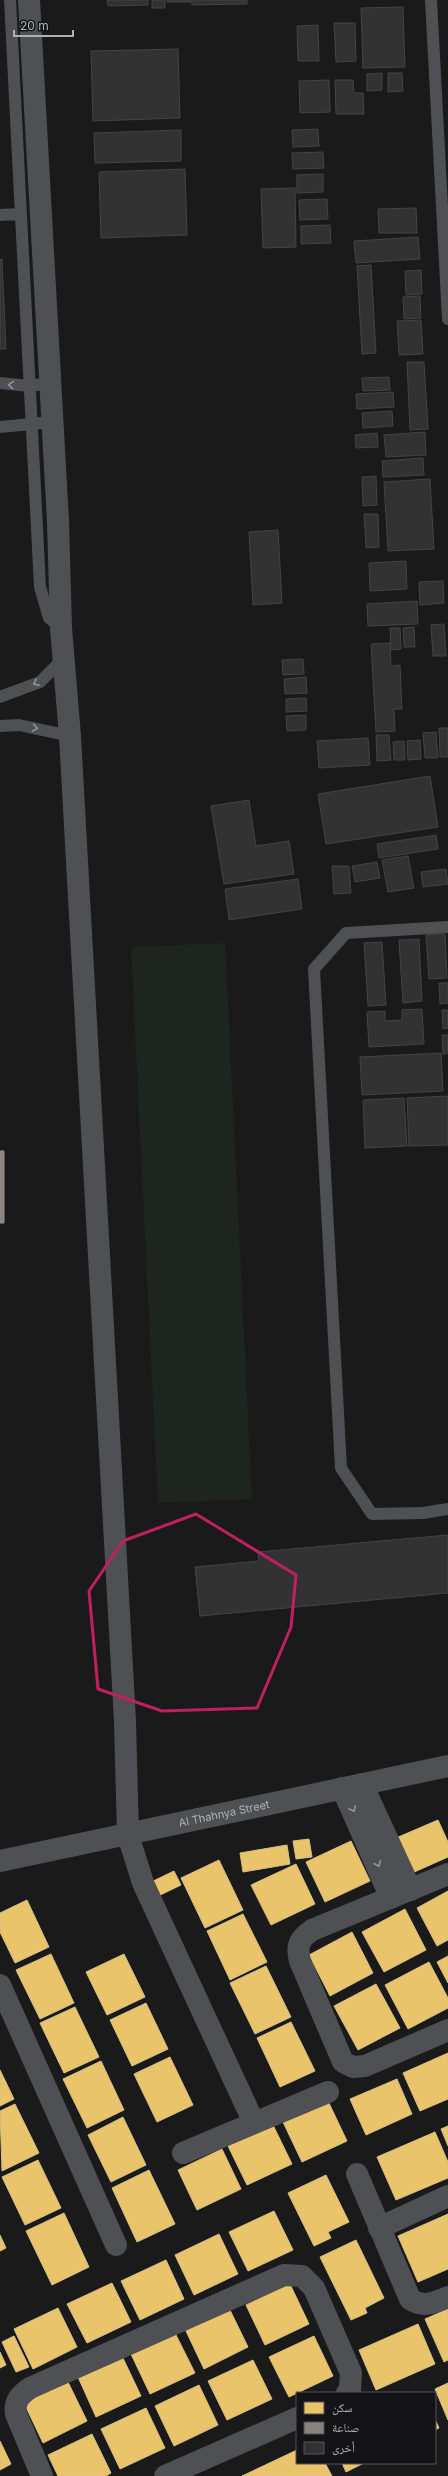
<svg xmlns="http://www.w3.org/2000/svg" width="448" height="2476" font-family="Inter,'Noto Naskh Arabic',sans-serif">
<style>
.green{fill:#1e251e}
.homes{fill:#e9c46a;stroke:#d6bf83}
.industry{fill:#8a817c;stroke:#94908f}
.building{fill:#323233;stroke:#434447}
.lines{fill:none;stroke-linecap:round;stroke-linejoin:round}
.lane{stroke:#4e5054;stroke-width:12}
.street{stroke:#4e5054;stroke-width:22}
.oneway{stroke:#8f959d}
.marked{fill:none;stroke:#c12060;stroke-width:3;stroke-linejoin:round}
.labels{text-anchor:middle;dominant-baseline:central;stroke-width:4;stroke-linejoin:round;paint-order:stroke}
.street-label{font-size:11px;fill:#abb2bc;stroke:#141417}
</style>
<rect width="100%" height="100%" fill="#1a1a1b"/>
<path class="green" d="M 225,943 L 252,1499 L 158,1503 L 131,947 Z"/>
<path class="homes" d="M 438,1820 L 448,1842 L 448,1857 L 412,1873 L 396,1838 Z
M 309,1839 L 312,1857 L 296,1859 L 293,1841 Z
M 351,1841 L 370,1881 L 325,1902 L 306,1862 Z
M 287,1845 L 290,1864 L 243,1872 L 240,1853 Z
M 219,1860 L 243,1910 L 205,1928 L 181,1878 Z
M 296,1864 L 315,1904 L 271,1925 L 251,1885 Z
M 174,1871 L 181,1885 L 156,1897 L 149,1883 Z
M 448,1891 L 448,1940 L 437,1946 L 417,1908 Z
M 27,1900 L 49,1947 L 15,1963 L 0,1932 L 0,1913 Z
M 405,1909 L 426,1950 L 384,1972 L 362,1932 Z
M 243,1914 L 267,1962 L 230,1980 L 207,1931 Z
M 352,1932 L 373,1973 L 330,1996 L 309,1955 Z
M 51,1954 L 74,2003 L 40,2019 L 16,1970 Z
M 124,1954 L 145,1997 L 107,2015 L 86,1972 Z
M 448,1956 L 448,1983 L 437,1962 Z
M 429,1962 L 448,1998 L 448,2008 L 408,2029 L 385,1985 Z
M 266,1966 L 291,2017 L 255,2034 L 230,1983 Z
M 376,1984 L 400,2028 L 358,2050 L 334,2006 Z
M 146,2003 L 168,2049 L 132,2066 L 110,2020 Z
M 75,2007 L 99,2057 L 64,2073 L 40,2023 Z
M 291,2022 L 315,2071 L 280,2087 L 257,2038 Z
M 448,2053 L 448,2099 L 420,2111 L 403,2073 Z
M 170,2057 L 193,2105 L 157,2122 L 134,2074 Z
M 101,2061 L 124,2110 L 87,2128 L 63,2079 Z
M 0,2070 L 14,2099 L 0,2106 Z
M 397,2079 L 412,2114 L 366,2135 L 350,2099 Z
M 328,2101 L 347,2141 L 302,2162 L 283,2122 Z
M 15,2104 L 39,2153 L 2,2171 L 0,2111 Z
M 123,2117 L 146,2165 L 111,2182 L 88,2135 Z
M 273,2125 L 292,2164 L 247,2185 L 228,2146 Z
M 448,2126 L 448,2146 L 441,2129 Z
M 435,2132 L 448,2162 L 448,2178 L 396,2200 L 377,2157 Z
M 222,2149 L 241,2189 L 197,2210 L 178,2170 Z
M 38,2160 L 61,2208 L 25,2225 L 2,2177 Z
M 149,2170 L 175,2224 L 137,2242 L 112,2188 Z
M 326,2175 L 349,2222 L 328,2232 L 331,2238 L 314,2246 L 288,2193 Z
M 274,2211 L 293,2250 L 248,2271 L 229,2232 Z
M 64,2213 L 89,2267 L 52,2285 L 26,2231 Z
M 448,2214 L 448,2269 L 418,2282 L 398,2236 Z
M 219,2234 L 238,2274 L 194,2295 L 175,2255 Z
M 0,2235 L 6,2248 L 0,2251 Z
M 356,2240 L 384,2298 L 365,2308 L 367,2313 L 351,2320 L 320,2257 Z
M 166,2260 L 184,2299 L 140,2320 L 121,2281 Z
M 112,2283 L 131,2322 L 87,2343 L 67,2304 Z
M 290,2284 L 309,2324 L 265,2345 L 246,2305 Z
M 58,2308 L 77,2347 L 33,2369 L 14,2329 Z
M 229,2308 L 248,2347 L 204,2369 L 185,2329 Z
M 448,2309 L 448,2360 L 444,2362 L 425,2319 Z
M 418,2324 L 435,2364 L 376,2390 L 359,2350 Z
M 175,2333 L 195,2373 L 150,2394 L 131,2354 Z
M 14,2336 L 29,2367 L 16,2372 L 2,2342 Z
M 314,2336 L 333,2376 L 289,2397 L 269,2357 Z
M 0,2352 L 6,2365 L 0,2368 Z
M 122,2356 L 141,2396 L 96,2417 L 78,2377 Z
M 253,2360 L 272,2399 L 227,2420 L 208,2381 Z
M 68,2382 L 87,2421 L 43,2443 L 24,2403 Z
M 448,2383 L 448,2420 L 435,2389 Z
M 199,2385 L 218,2425 L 174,2446 L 155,2406 Z
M 146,2408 L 165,2448 L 120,2469 L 101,2429 Z
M 435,2419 L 439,2428 L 435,2430 Z
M 92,2434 L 111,2473 L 106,2476 L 58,2476 L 48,2455 Z
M 0,2441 L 11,2464 L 0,2470 Z
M 297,2450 L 297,2463 L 325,2463 L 332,2476 L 242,2476 Z
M 342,2463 L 364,2463 L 346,2472 Z"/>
<path class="industry" d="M 0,1151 L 4,1151 L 4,1223 L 0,1223 Z"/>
<path class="building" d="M 107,0 L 148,0 L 148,5 L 108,6 Z
M 152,0 L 165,0 L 165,8 L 152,8 Z
M 167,0 L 247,0 L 247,4 L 192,5 L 192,2 L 167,2 Z
M 403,7 L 405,67 L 363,68 L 361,8 Z
M 334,23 L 355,23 L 356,61 L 336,62 Z
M 318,25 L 319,61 L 298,61 L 297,26 Z
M 178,49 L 180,118 L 93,121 L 91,51 Z
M 382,73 L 382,90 L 367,91 L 367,74 Z
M 388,73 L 402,73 L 403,91 L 388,92 Z
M 329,80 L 330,112 L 300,113 L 299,81 Z
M 335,80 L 353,80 L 354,93 L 363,93 L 364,114 L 336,114 Z
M 318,129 L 319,146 L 293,147 L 292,130 Z
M 181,130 L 181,161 L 95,163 L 94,133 Z
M 323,152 L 324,168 L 293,169 L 292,153 Z
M 185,169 L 187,235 L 101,238 L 99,172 Z
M 323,174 L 323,192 L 297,193 L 297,175 Z
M 295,188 L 296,247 L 263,248 L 261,189 Z
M 327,199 L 328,219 L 300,220 L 299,200 Z
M 416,208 L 417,233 L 379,233 L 378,209 Z
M 330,225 L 331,243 L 301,244 L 301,226 Z
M 418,237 L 420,259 L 356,263 L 354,241 Z
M 2,259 L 6,349 L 0,349 L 0,260 Z
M 371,265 L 376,353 L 362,354 L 357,266 Z
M 421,270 L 422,294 L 406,295 L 405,271 Z
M 420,296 L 421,318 L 404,319 L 403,297 Z
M 421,320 L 423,354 L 399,355 L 397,321 Z
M 407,362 L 424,362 L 428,429 L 410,430 Z
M 389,377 L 390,390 L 363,391 L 362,378 Z
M 393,392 L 394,407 L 357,409 L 356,394 Z
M 392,411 L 393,426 L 363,428 L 362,413 Z
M 425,432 L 426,455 L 386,457 L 384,435 Z
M 377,433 L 378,447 L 356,448 L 355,435 Z
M 423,458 L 424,475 L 383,477 L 382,461 Z
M 376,476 L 377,505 L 363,506 L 362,477 Z
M 430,479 L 434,549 L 388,551 L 384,482 Z
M 364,514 L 378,514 L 379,547 L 366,548 Z
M 278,530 L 282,603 L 253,605 L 249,532 Z
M 406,561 L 407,589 L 370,591 L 369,563 Z
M 443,581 L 444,603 L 420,605 L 419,582 Z
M 417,601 L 418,624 L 368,626 L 367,604 Z
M 444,624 L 446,656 L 433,656 L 431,625 Z
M 414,627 L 415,647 L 404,647 L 403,628 Z
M 390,628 L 400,628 L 401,649 L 391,650 Z
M 390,643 L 391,666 L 400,665 L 402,709 L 394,709 L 395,731 L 376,732 L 371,644 Z
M 303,659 L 304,674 L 283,675 L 282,660 Z
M 306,677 L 307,693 L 285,694 L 284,679 Z
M 306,698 L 307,711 L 286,712 L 286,699 Z
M 306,715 L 306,730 L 287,731 L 286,716 Z
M 439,728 L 448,728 L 448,757 L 440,757 Z
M 436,732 L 438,758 L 425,758 L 423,733 Z
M 376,735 L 389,735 L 391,760 L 377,761 Z
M 368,738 L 370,765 L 319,768 L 317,741 Z
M 420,740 L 421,759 L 408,760 L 407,741 Z
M 404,741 L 405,760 L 394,760 L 393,742 Z
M 430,776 L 438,827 L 326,844 L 318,794 Z
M 249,800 L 256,846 L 289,841 L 294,874 L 224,884 L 211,806 Z
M 436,835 L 438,849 L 379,858 L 377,844 Z
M 408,856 L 414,888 L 388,892 L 382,860 Z
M 377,862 L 380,878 L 355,882 L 352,866 Z
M 332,866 L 349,866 L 351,893 L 334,894 Z
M 446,869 L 448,884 L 423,887 L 421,872 Z
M 298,879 L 302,909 L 229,920 L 225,889 Z
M 445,934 L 447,978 L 429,979 L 426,935 Z
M 419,939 L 422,1001 L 403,1003 L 399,940 Z
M 382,942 L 386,1005 L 368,1006 L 364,943 Z
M 439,983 L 448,983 L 448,1003 L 440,1004 Z
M 422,1009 L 424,1044 L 369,1047 L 367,1012 L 385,1011 L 385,1021 L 402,1020 L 402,1010 Z
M 442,1010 L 448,1010 L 448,1028 L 443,1029 Z
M 442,1035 L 448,1035 L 448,1053 L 443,1054 Z
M 441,1053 L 443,1091 L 362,1095 L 360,1057 Z
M 448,1096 L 448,1145 L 409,1146 L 407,1098 Z
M 404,1098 L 407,1146 L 365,1148 L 363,1100 Z
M 448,1535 L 448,1593 L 200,1616 L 195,1567 L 259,1561 L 258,1552 Z"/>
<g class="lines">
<path class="lane" d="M 10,0 L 40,587 L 49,618 L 61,628
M 431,0 L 448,319
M 0,215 L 20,214
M 0,383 L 29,386 L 50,383
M 0,427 L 52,422
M 0,697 L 40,682 L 64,658
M 0,726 L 19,725 L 70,736
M 448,927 L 346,933 L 314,969 L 341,1468 L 372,1514 L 423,1513 L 448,1509"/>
<g class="street">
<path d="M 29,0 L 58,521 L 61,628 L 70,736 L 125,1721 L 128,1835 L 143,1883 L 254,2123"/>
<path d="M 362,1784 L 411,1890"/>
<path d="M 342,1788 L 391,1898"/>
<path id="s1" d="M 0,1861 L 448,1766"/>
<path d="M 448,1874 L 312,1930 C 299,1939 296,1946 300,1961 L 343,2062 L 353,2067 L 365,2066 L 448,2030"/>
<path d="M 0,1985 L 116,2245"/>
<path d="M 183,2153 L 328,2092"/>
<path d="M 357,2174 L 410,2299 C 423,2308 434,2303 448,2297"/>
<path d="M 379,2228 L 448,2196"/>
<path d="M 42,2476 L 16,2414 C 14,2401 20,2395 30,2388 L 284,2275 L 302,2276 L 314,2288 L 351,2373 L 350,2390 L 347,2393"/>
<path d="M 165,2476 L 297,2418"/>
</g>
</g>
<defs><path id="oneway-chevron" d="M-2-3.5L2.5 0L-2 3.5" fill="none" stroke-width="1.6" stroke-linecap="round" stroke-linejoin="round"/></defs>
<g class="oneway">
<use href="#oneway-chevron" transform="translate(11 385) rotate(-176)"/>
<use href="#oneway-chevron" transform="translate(36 683) rotate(153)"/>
<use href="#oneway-chevron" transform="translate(35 728) rotate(10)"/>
<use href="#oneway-chevron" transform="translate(353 1809) rotate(64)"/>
<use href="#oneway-chevron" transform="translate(378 1864) rotate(67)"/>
</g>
<path class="marked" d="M 196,1514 L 296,1575 L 291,1627 L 257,1708 L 162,1711 L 98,1689 L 89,1591 L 123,1541 Z"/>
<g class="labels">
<g class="street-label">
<text stroke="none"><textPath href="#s1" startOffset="229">Al Thahnya Street</textPath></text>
</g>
</g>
<rect x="296" y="2392" width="140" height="72" fill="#141417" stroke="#505359"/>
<rect x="304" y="2402" width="20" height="12" fill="#e9c46a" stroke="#505359"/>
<text x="332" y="2412" font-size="12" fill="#abb2bc">سكن</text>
<rect x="304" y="2422" width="20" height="12" fill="#8a817c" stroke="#505359"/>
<text x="332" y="2432" font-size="12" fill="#abb2bc">صناعة</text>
<rect x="304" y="2442" width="20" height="12" fill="#323233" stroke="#505359"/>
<text x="332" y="2452" font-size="12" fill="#abb2bc">أخرى</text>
<path d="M14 30v6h59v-6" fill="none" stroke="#abb2bc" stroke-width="2"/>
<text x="20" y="30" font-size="12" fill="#abb2bc" stroke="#141417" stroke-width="3" paint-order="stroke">20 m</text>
</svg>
